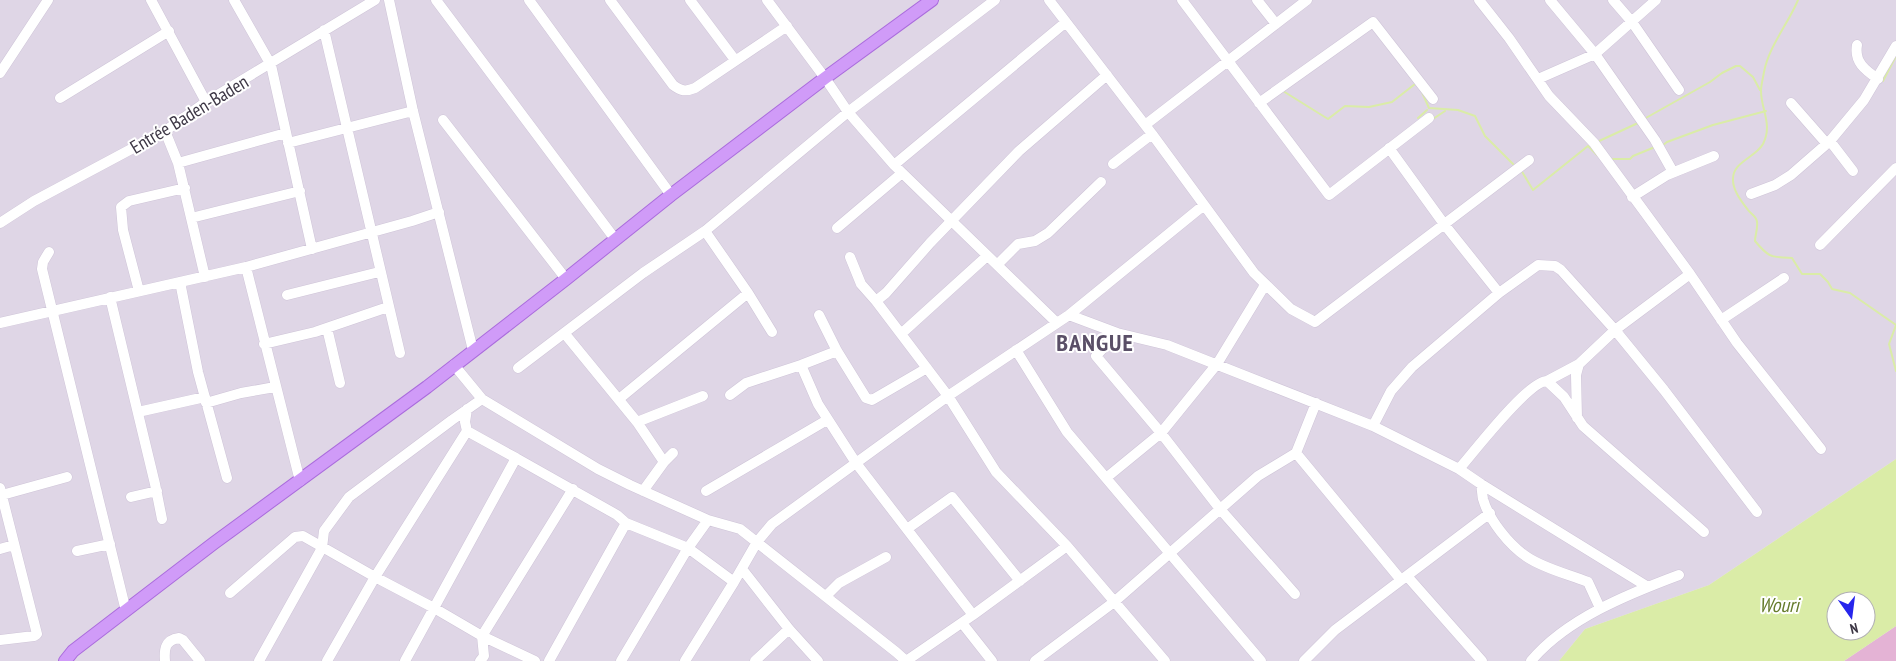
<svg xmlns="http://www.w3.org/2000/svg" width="1896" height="661" font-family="'PT Sans Narrow',sans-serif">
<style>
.residential{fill:#dfd6e6}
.green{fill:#e4b3d5}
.water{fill:#daeca7;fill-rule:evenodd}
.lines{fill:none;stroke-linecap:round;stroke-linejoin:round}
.stream{stroke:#daeca7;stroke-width:2}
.minor-casing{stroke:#cfc5d8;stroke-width:11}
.major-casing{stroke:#aa6cdc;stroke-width:14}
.minor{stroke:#fff;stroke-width:10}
.major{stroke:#d09bf8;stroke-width:12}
.labels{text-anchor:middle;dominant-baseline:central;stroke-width:4;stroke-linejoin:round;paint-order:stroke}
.street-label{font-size:19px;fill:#3d3745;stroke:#fff}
.water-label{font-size:20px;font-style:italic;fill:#667c2c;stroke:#fff}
.district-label{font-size:24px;font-weight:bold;letter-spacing:1px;fill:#5a4f67;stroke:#fff}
</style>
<rect width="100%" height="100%" fill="#eee7f3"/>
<path class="residential" d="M 0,0 L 1896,0 L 1896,459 L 1709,585 L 1585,629 L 1559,661 L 0,661 Z"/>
<path class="green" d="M 1896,626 L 1896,661 L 1844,661 Z"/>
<path class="water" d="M 1896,459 L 1896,626 L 1844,661 L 1559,661 L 1585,629 L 1709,585 ZM 1836,601 L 1866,601 L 1866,631 L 1836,631 Z"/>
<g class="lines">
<path class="stream" d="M 1798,0 C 1788,24 1769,46 1764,72 C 1763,78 1761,85 1761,91 C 1761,110 1773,124 1763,144 C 1755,158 1732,162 1733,180 C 1733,191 1742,202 1748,210 C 1752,215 1757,217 1757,222 C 1758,229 1755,235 1755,241 C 1769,258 1771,257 1792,258 L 1802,274 L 1820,274 L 1828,282 L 1832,289 L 1850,293 L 1896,325 L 1889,344 L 1896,371
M 1883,81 L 1896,56
M 1421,90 L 1429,108 L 1458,110 L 1475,116 L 1485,136 L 1515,166
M 1283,91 L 1328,119 L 1345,106 L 1369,107 L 1392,102 L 1415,84
M 1418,118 L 1427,110
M 1433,119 L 1445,111
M 1644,119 L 1710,82 L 1722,73 L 1736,66 L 1740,66 L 1753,77 L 1760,90
M 1597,142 L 1638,123
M 1662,146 L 1667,142 L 1713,125 L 1766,111
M 1611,159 L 1630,159 L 1633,156 L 1655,147
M 1521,170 L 1533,190 L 1588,146 L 1598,156"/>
<g class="minor-casing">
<path id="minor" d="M 151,0 L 206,102
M 234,0 L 271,65 L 312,249
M 389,0 L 413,111 L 473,350
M 436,0 L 615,239
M 529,0 L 671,195
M 610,0 L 673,85 C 681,91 685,92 695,88 L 787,26
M 690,0 L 735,60
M 767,0 L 825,78 L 848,112 L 894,165 L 1057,323
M 1049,0 L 1152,134 L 1254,273 L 1291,309 L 1315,322 L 1529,160
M 1182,0 L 1329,195 L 1429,118
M 1257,0 L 1276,24
M 1479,0 L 1509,38 L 1549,96 L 1594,143 L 1690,274 L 1737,343 L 1821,449
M 1550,0 L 1595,54 L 1655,140 L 1673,172
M 1613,0 L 1632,22 L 1679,90
M 324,30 L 400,353
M 1857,45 C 1854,62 1865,70 1878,79
M 0,73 L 48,0
M 1107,75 L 1019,151 L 930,243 L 886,293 L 876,301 L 948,396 L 996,472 L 1067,546 L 1165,661
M 1538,79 L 1595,54 L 1656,0
M 60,98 L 169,31
M 1259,103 L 1373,22 L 1433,99
M 1791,103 L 1827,144
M 443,120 L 566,279
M 1145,125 L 1307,0
M 165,131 L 178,163 L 205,277
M 1830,141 L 1853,171
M 288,143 L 413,111
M 1389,148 L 1444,224 L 1499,293
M 178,163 L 286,133
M 1113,164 L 1152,134
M 894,165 L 1066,22
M 1751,194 L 1775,185 L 1791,175 L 1830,141 L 1864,100 L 1896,46
M 1632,197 L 1667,175 L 1714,156
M 191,218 L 300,191
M 0,223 L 34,201 L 165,131 L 206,102 L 375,0
M 837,228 L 902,173
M 705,231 L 748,293 L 772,332
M 1820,245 L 1896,168
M 49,252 L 43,262 L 42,269 L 126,611
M 850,257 L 861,284 L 876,301
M 997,265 L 1018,244 L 1035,241 L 1048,233 L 1101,182
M 246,267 L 300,481
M 180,282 L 198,372 L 227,478
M 139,291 L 123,230 L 121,207 L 129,201 L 185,188
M 287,295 L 379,272
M 110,297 L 155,484 L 162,519
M 819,315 L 837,351 L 866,398 L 872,400 L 927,368
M 1069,315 L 1117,333 L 1167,345 L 1373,426 L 1459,469 L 1481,484 C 1482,489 1482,494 1483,499 C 1489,520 1509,545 1527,557 C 1545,569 1568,574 1588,582 L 1600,608
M 1721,320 L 1784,278
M 0,323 L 246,267 L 412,221 L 439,212
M 327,328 L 340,383
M 1117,333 L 1096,356 L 1161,433 L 1220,509 L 1295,594
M 565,334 L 637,422 L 664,462
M 901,334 L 987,256
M 264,344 L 315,332 L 388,307
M 1016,350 L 1067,432 L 1261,661
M 454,365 L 482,399 L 598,469 L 630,485 L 708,520
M 801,365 L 818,404 L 856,463 L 973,615
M 518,368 L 643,273 L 705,231 L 848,112 L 995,0
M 1547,381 L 1579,364 L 1615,330 L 1690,274
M 730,395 L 746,383 L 801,365 L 837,351
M 619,399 L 748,293
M 206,403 L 241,393 L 275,387
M 138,412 L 205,397
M 1577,418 L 1576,375 L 1579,364
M 637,422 L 703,396
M 1373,426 L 1391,391 L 1412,367 L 1499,293 L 1538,265 L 1555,266 L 1561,270 L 1615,330 L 1664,390 L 1757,512
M 1296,453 L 1401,580
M 516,458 L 617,515 L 626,523 L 688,548 L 734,582
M 1459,469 C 1474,452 1528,381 1547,381 L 1564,397 L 1583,426 L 1704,532
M 1106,478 L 1161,433 L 1217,364 L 1265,285
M 1481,484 L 1648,587
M 0,488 L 37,634 L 34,636 L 0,640
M 643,491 L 664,462 L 673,453
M 706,491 L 827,420
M 2,495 L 67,477
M 131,497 L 157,491
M 907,529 L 952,497 L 1020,581
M 0,549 L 14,545
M 77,551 L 110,544
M 742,569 L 789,629 L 818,661
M 1407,576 L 1482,661
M 230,593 L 295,537 L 303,536 L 375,577 L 434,608 L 482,636 L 535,661
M 826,596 L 839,583 L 886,557
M 962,623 L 992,661
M 165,661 C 164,649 165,640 179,638 L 183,640 L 200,661
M 259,661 L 322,548 L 324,531 L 349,497 L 452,420 L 482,399
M 327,661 L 375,577 L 467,431
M 405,661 L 516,458 L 467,431 L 465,422 L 467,409
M 480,661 L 484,656 L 482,636 L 573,489
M 549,661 L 626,523
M 621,661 L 688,548 L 708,520 L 740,529 L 896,652 L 906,661
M 685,661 L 734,582 L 757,542 L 772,524 L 948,396 L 1069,315 L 1204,205
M 755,661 L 789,629
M 906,661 L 973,615 L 1067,546
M 1035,661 L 1114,602 L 1258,476 L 1296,453 L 1316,403
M 1304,661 L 1335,630 L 1490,513
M 1531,661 C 1566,619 1628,594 1679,575"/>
</g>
<g class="major-casing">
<path id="major" d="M 65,661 L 73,651 L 214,543 L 427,387 L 566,279 L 671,195 L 825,78 L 932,0"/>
</g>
<use href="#minor" class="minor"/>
<use href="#major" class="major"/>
</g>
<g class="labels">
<g class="street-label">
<text transform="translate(189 114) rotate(-31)">Entrée Baden-Baden</text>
</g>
<g class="water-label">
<text x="1779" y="605">Wouri</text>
</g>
<g class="district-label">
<text x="1095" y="342">BANGUE</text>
</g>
</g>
<g transform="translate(1851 616) rotate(166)"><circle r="24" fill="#ffffff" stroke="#b1afb5"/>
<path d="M0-4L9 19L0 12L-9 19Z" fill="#2625ec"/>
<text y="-8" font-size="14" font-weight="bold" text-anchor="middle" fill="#3d3745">N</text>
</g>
</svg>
